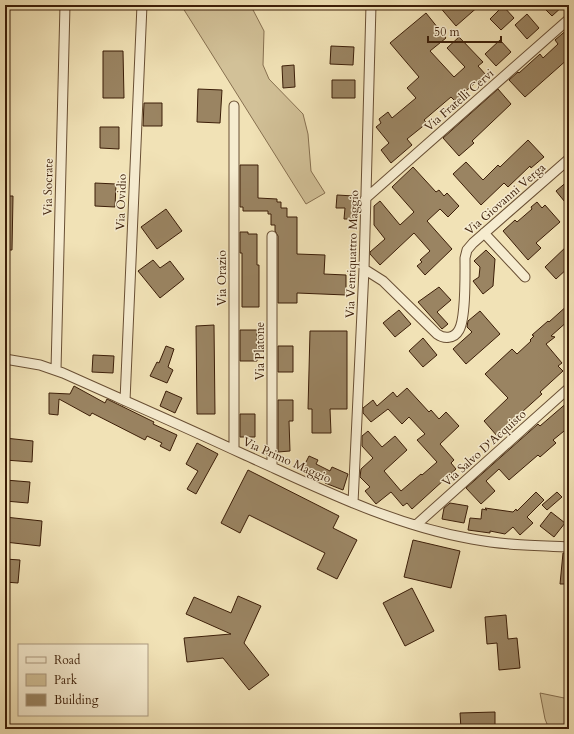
<svg xmlns="http://www.w3.org/2000/svg" width="574" height="734" font-family="Cardo,serif">
<style>
.green{fill:#d2c198;stroke:#877050}
.building{fill:#9a8462;stroke:#3c1e08}
.lines{fill:none;stroke-linecap:round;stroke-linejoin:round}
.minor-casing{stroke:#694f34;stroke-width:11}
.minor{stroke:#f6ecd0;stroke-width:9}
.labels{text-anchor:middle;dominant-baseline:central;stroke-width:3;stroke-linejoin:round;paint-order:stroke}
.street-label{font-size:12px;fill:#3c1e08;stroke:#f6ecd0}
</style>
<rect width="100%" height="100%" fill="#f1e2b6"/>
<filter id="stains"><feTurbulence type="fractalNoise" baseFrequency=".005" numOctaves="4"/><feColorMatrix values="0 0 0 0 .2 0 0 0 0 .09 0 0 0 0 .02 0 0 0 .5 -.17"/></filter>
<radialGradient id="worn" r=".72"><stop offset=".6" stop-color="#630" stop-opacity="0"/><stop offset="1" stop-color="#630" stop-opacity=".3"/></radialGradient>
<path class="green" d="M 181,5 L 248,5 L 252,8 L 264,31 L 263,65 L 269,79 L 303,114 L 308,134 L 311,171 L 325,193 L 306,204 Z
M 540,693 L 569,699 L 569,729 L 549,729 L 545,719 Z"/>
<path class="building" d="M 438,5 L 480,5 L 456,26 Z
M 541,5 L 564,5 L 552,16 Z
M 503,6 L 514,18 L 501,30 L 490,19 Z
M 426,13 L 446,38 L 430,51 L 454,77 L 465,67 L 447,48 L 459,37 L 483,62 L 478,66 L 486,75 L 477,84 L 476,82 L 455,101 L 451,97 L 424,120 L 427,123 L 407,139 L 412,145 L 391,163 L 381,150 L 389,143 L 376,127 L 381,123 L 379,119 L 388,112 L 392,118 L 416,98 L 407,88 L 419,77 L 390,43 Z
M 527,14 L 539,28 L 527,39 L 515,25 Z
M 569,28 L 569,58 L 525,97 L 509,80 L 518,72 L 519,73 L 540,54 L 543,58 L 558,44 L 555,40 Z
M 500,40 L 511,52 L 496,66 L 485,54 Z
M 331,46 L 354,47 L 353,65 L 330,64 Z
M 103,51 L 123,51 L 124,98 L 103,98 Z
M 294,65 L 295,87 L 283,88 L 282,66 Z
M 332,80 L 355,80 L 355,98 L 332,98 Z
M 198,89 L 222,90 L 220,123 L 197,122 Z
M 498,89 L 511,104 L 472,141 L 474,143 L 459,156 L 443,138 Z
M 144,103 L 162,103 L 162,126 L 143,126 Z
M 100,127 L 119,127 L 119,149 L 100,148 Z
M 528,140 L 544,157 L 531,168 L 530,166 L 508,187 L 504,183 L 481,205 L 453,174 L 466,162 L 483,180 L 498,165 L 500,167 Z
M 240,165 L 258,165 L 258,198 L 277,199 L 277,202 L 281,202 L 281,208 L 287,208 L 287,217 L 297,217 L 297,254 L 325,255 L 324,274 L 346,275 L 346,295 L 297,293 L 297,303 L 278,303 L 278,236 L 275,231 L 275,225 L 271,225 L 271,214 L 268,214 L 268,211 L 243,211 L 243,207 L 240,207 Z
M 413,167 L 436,192 L 439,190 L 444,196 L 447,193 L 459,206 L 448,217 L 440,209 L 427,221 L 452,249 L 425,275 L 417,266 L 422,262 L 420,260 L 430,251 L 414,233 L 380,265 L 370,254 L 370,252 L 385,239 L 374,225 L 374,206 L 380,201 L 400,225 L 414,212 L 392,187 Z
M 569,180 L 569,207 L 556,191 Z
M 95,183 L 116,184 L 115,207 L 95,206 Z
M 337,195 L 354,196 L 352,219 L 344,219 L 345,208 L 336,208 Z
M 5,196 L 13,196 L 12,250 L 5,250 Z
M 537,202 L 542,208 L 545,205 L 560,222 L 536,243 L 541,248 L 528,260 L 503,231 L 515,220 L 517,222 L 532,209 L 531,207 Z
M 166,209 L 182,231 L 157,249 L 141,227 Z
M 240,232 L 248,232 L 248,234 L 257,234 L 257,265 L 259,265 L 259,307 L 242,307 L 242,253 L 240,253 Z
M 569,244 L 569,267 L 556,279 L 545,267 Z
M 486,250 L 495,259 L 493,286 L 483,294 L 473,281 L 479,277 L 480,267 L 474,261 Z
M 153,260 L 160,268 L 170,261 L 184,279 L 160,298 L 138,271 Z
M 439,287 L 451,300 L 437,312 L 448,324 L 442,329 L 418,302 Z
M 569,304 L 569,320 L 551,336 L 555,337 L 546,344 L 562,363 L 558,366 L 563,371 L 540,392 L 542,394 L 512,421 L 514,422 L 498,437 L 484,421 L 508,398 L 485,374 L 512,349 L 517,354 L 531,341 L 530,340 L 534,336 L 532,335 L 548,321 L 549,322 Z
M 399,310 L 411,324 L 395,337 L 383,323 Z
M 480,311 L 500,334 L 466,364 L 453,349 L 472,332 L 467,327 L 468,321 Z
M 214,325 L 215,414 L 197,414 L 196,326 Z
M 240,330 L 257,330 L 257,361 L 240,361 Z
M 310,331 L 347,331 L 347,409 L 330,409 L 331,433 L 312,433 L 312,409 L 308,409 Z
M 423,338 L 437,355 L 423,367 L 409,351 Z
M 166,346 L 174,349 L 168,367 L 173,370 L 167,383 L 150,376 L 157,362 L 159,363 Z
M 278,346 L 293,346 L 293,372 L 278,372 Z
M 93,355 L 114,356 L 113,373 L 92,372 Z
M 74,386 L 105,403 L 107,399 L 111,401 L 154,422 L 153,424 L 177,435 L 170,451 L 160,446 L 162,443 L 147,436 L 145,440 L 92,413 L 90,416 L 59,399 L 58,415 L 49,414 L 49,393 L 70,394 Z
M 407,388 L 429,412 L 431,410 L 439,419 L 446,412 L 459,426 L 440,444 L 454,460 L 451,463 L 456,469 L 412,509 L 407,503 L 403,506 L 391,492 L 376,504 L 365,491 L 370,487 L 360,477 L 361,469 L 373,458 L 362,446 L 362,436 L 368,431 L 382,447 L 395,436 L 407,450 L 384,471 L 401,491 L 421,474 L 422,475 L 437,462 L 417,440 L 425,434 L 409,417 L 402,424 L 388,409 L 371,422 L 363,413 L 363,408 L 373,400 L 377,406 L 393,392 L 397,397 Z
M 166,391 L 182,398 L 175,413 L 160,406 Z
M 278,400 L 293,400 L 293,421 L 289,421 L 290,451 L 278,452 Z
M 569,401 L 569,427 L 553,440 L 556,443 L 540,457 L 538,455 L 509,480 L 499,469 L 486,481 L 495,491 L 481,504 L 466,488 L 538,424 L 540,426 Z
M 240,414 L 255,414 L 255,437 L 240,437 Z
M 5,438 L 33,441 L 32,462 L 5,460 Z
M 197,443 L 218,454 L 196,494 L 187,489 L 198,471 L 186,464 Z
M 309,456 L 318,460 L 316,464 L 330,471 L 332,467 L 348,474 L 343,490 L 325,483 L 326,481 L 302,470 Z
M 248,470 L 339,516 L 333,528 L 357,540 L 337,579 L 317,569 L 325,553 L 249,515 L 240,533 L 221,523 Z
M 5,480 L 30,482 L 28,503 L 5,501 Z
M 536,492 L 544,500 L 527,517 L 533,523 L 520,535 L 513,527 L 505,534 L 490,531 L 490,533 L 468,530 L 470,518 L 481,519 L 482,509 L 487,510 L 485,508 L 513,512 L 516,509 L 517,511 Z
M 557,492 L 562,497 L 547,510 L 542,505 Z
M 450,503 L 468,506 L 464,523 L 442,519 L 444,508 Z
M 551,512 L 565,523 L 554,537 L 540,526 Z
M 5,517 L 42,521 L 40,546 L 5,542 Z
M 413,540 L 460,551 L 451,588 L 404,577 Z
M 563,553 L 569,553 L 569,584 L 560,584 Z
M 5,559 L 20,560 L 18,583 L 5,582 Z
M 412,588 L 434,631 L 405,646 L 383,603 Z
M 238,596 L 261,606 L 244,643 L 269,675 L 249,690 L 223,658 L 187,662 L 184,638 L 231,634 L 186,614 L 194,597 L 231,613 Z
M 506,615 L 508,639 L 517,638 L 520,668 L 499,670 L 497,643 L 487,644 L 485,617 Z
M 495,712 L 495,729 L 461,729 L 460,713 Z"/>
<g class="lines">
<g class="minor-casing">
<path id="minor" d="M 234,106 L 234,449
M 365,199 L 569,19
M 484,233 L 525,277
M 364,269 L 383,281 L 437,334 C 444,339 454,339 459,330 C 466,318 465,274 465,258 L 467,250 L 473,243 L 569,159
M 5,359 L 40,365 L 63,373 C 123,400 183,426 243,454 C 317,487 391,525 472,539 C 504,545 537,546 569,547
M 56,370 L 65,5
M 125,401 L 142,5
M 272,467 L 272,236
M 353,503 L 364,269 L 371,5
M 416,525 L 569,388"/>
</g>
<use href="#minor" class="minor"/>
</g>
<g class="labels">
<g class="street-label">
<text transform="translate(459 100) rotate(-41)">Via Fratelli Cervi</text>
<text transform="translate(48 187) rotate(-89)">Via Socrate</text>
<text transform="translate(505 199) rotate(-41)">Via Giovanni Verga</text>
<text transform="translate(121 202) rotate(-88)">Via Ovidio</text>
<text transform="translate(352 254) rotate(-88)">Via Ventiquattro Maggio</text>
<text transform="translate(222 278) rotate(-90)">Via Orazio</text>
<text transform="translate(260 351) rotate(-90)">Via Platone</text>
<text transform="translate(484 448) rotate(-42)">Via Salvo D'Acquisto</text>
<text transform="translate(287 460) rotate(24)">Via Primo Maggio</text>
</g>
</g>
<rect width="574" height="734" fill="none" stroke="#f1e2b6" stroke-width="20"/>
<rect x="6" y="6" width="562" height="722" fill="none" stroke="#3c1e08" stroke-width="2"/>
<rect x="10" y="10" width="554" height="714" fill="none" stroke="#3c1e08"/>
<rect x="18" y="644" width="130" height="72" fill="#f6ecd0" stroke="#ac9a80"/>
<rect x="26" y="657" width="20" height="6" fill="#f6ecd0" stroke="#ac9a80"/>
<text x="54" y="664" font-size="12" fill="#3c1e08">Road</text>
<rect x="26" y="674" width="20" height="12" fill="#d2c198" stroke="#ac9a80"/>
<text x="54" y="684" font-size="12" fill="#3c1e08">Park</text>
<rect x="26" y="694" width="20" height="12" fill="#9a8462" stroke="#ac9a80"/>
<text x="54" y="704" font-size="12" fill="#3c1e08">Building</text>
<path d="M428 36v6h73v-6" fill="none" stroke="#3c1e08" stroke-width="2"/>
<text x="434" y="36" font-size="12" fill="#3c1e08" stroke="#f6ecd0" stroke-width="3" paint-order="stroke">50 m</text>
<rect width="100%" height="100%" filter="url(#stains)"/>
<rect width="100%" height="100%" fill="url(#worn)"/>
</svg>
